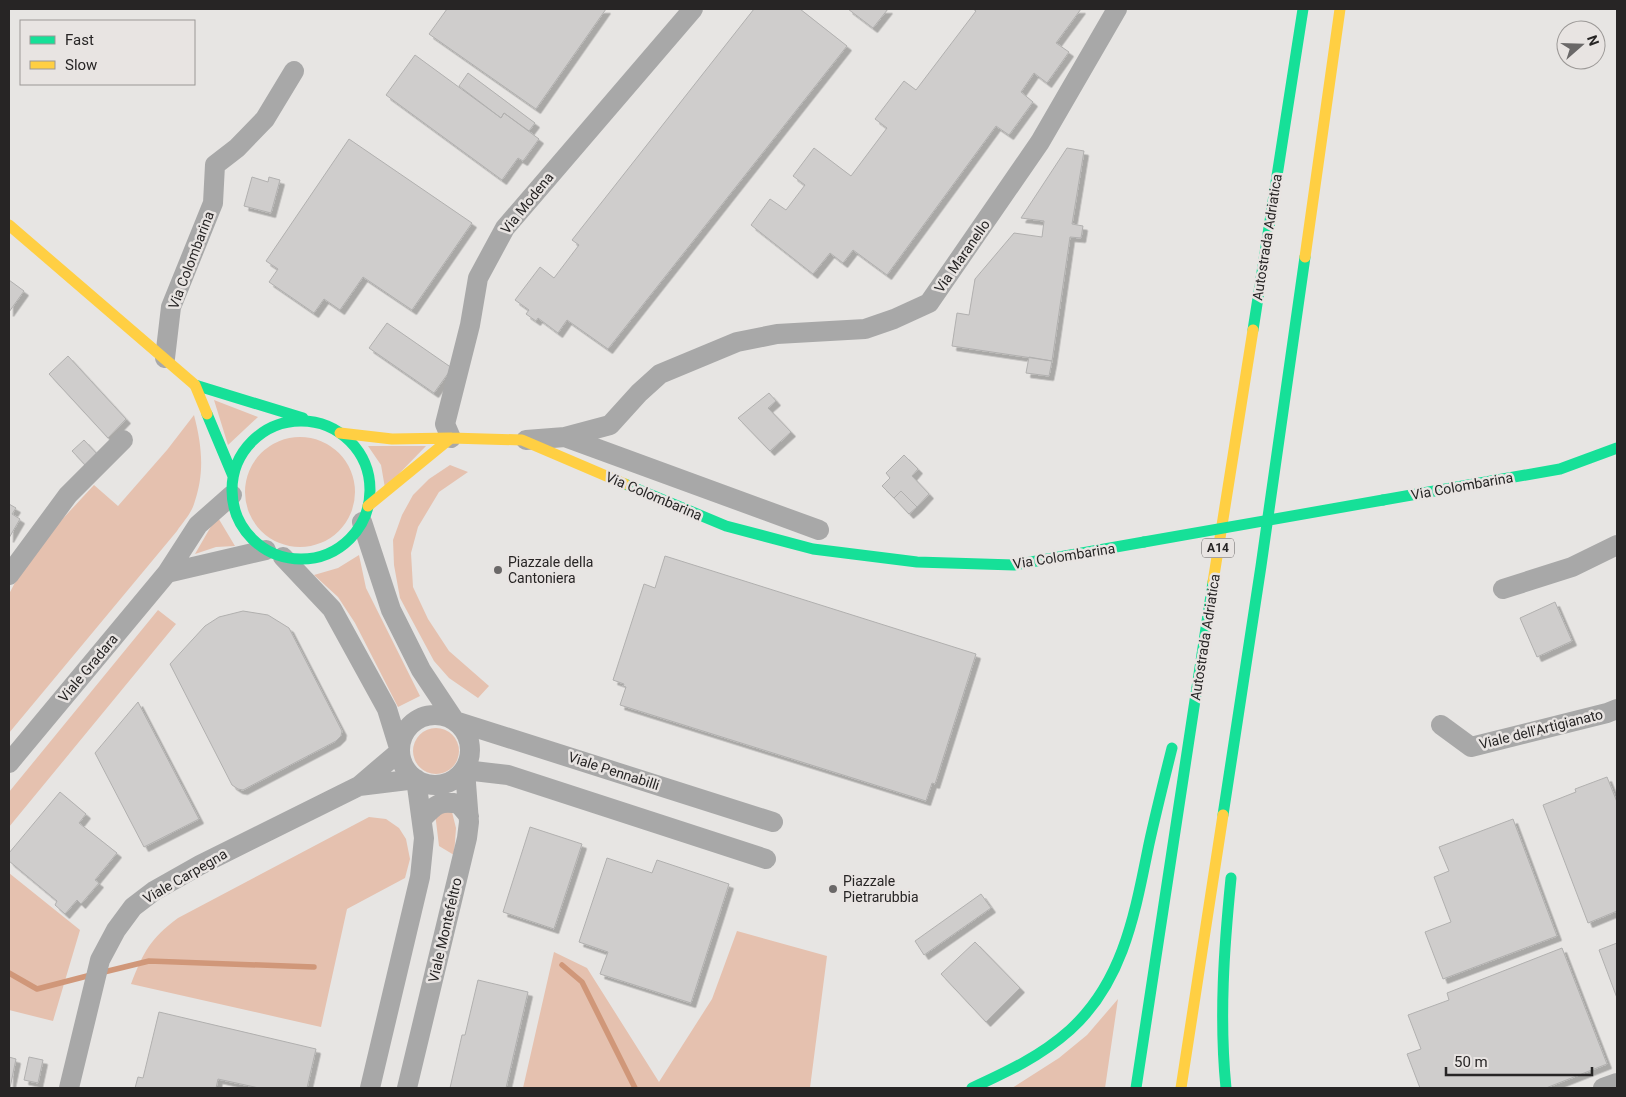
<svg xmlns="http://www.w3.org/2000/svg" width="1626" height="1097" font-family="Roboto,sans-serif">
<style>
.green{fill:#e5c1af}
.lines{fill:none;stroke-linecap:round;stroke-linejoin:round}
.stream{stroke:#d09779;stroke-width:5.5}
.building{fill:#cfcdcc;stroke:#b1b0af;filter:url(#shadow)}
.street{stroke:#a8a8a8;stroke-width:20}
.fast{stroke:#16e098;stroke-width:11}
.slow{stroke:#ffcf43;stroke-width:11}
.fast-bridge{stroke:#16e098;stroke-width:11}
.poi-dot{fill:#6a6868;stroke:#e8e4e2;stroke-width:2}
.labels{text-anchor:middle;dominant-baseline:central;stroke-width:5;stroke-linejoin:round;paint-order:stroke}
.shield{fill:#e8e4e2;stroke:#615e5e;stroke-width:1}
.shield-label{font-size:12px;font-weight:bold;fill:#272525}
.street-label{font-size:14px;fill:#272525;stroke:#e8e4e2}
.poi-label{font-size:14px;fill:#272525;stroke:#e8e4e2;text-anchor:start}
</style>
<defs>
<filter id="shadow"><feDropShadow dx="4.5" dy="4.5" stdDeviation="0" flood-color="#0004"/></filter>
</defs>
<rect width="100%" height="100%" fill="#e7e5e3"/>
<path class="green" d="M 214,400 L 258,417 L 228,445 Z
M 194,415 C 202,446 205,473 194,504 C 191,514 182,523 177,531 L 9,733 L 9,594 L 20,573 L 43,540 L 94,485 L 118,506 L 167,450 Z
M245 492a55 55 0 1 1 110 0a55 55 0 1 1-110 0Z
M 368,446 L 426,446 L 385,488 L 381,465 Z
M 450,465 L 468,472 L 439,492 L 418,527 L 411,553 L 413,587 L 428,619 L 449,651 L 489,686 L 478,698 L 449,678 L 434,661 L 400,598 L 394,565 L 393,540 L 402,515 L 413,495 L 429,479 Z
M 217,516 L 235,546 L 216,547 L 195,554 Z
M 359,555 L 366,588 L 420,696 L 398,707 L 355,623 L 338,597 L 314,575 L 338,568 Z
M 158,610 L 176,624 L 9,827 L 9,792 Z
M413 751a23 23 0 1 1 46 0a23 23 0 1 1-46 0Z
M 451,808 L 456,828 L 454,855 L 439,846 L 435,813 Z
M 369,817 L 386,819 L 399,828 L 406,839 L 410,859 L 405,878 L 347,909 L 321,1027 L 131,984 C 144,951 150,939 178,918 Z
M 9,873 L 80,930 L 53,1021 L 9,1010 Z
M 737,931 L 827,956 L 810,1088 L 523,1088 L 554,952 L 587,968 L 659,1082 L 712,999 Z
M 1118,999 L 1105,1088 L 1012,1088 L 1059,1058 L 1087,1035 Z"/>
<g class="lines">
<path class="stream" d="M 562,965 L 582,982 L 635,1088
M 9,973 L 37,989 L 91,975
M 100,973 L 149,961 L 314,967"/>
</g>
<path class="building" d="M 447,9 L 606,9 L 536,109 L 429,34 Z
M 754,9 L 800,9 L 847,46 L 608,349 L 567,320 L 558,333 L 538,318 L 536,321 L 526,314 L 529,310 L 515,300 L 540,267 L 554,278 L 579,245 L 572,240 Z
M 848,9 L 888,9 L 873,28 Z
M 973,9 L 1081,9 L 1056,43 L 1069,52 L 1047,83 L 1034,73 L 1021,92 L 1033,102 L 1009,135 L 996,126 L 887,275 L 853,250 L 843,263 L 830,253 L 813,274 L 751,225 L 770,199 L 786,210 L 805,185 L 793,176 L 814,148 L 851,176 L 887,128 L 875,119 L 904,81 L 916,90 L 976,11 Z
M 415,55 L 501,118 L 504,113 L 539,139 L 523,161 L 518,158 L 502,180 L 386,95 Z
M 468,73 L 535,123 L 529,131 L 504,113 L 501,118 L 459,86 Z
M 349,139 L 472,223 L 412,310 L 363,277 L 340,310 L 324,299 L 314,313 L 269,282 L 278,269 L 266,261 Z
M 1067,148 L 1084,151 L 1072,224 L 1083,226 L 1081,238 L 1070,237 L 1052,361 L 952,346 L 957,313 L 969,315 L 975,279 L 1014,233 L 1042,237 L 1044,221 L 1021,218 Z
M 252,177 L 268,182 L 269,177 L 280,180 L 271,213 L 244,206 Z
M 9,280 L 24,291 L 9,312 Z
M 387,323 L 452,368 L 434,393 L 369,348 Z
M 68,356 L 126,419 L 108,438 L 49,374 Z
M 1029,357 L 1052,361 L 1049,376 L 1026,373 Z
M 769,393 L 776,401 L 768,408 L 791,432 L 770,451 L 738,418 Z
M 84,440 L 99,456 L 87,467 L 72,451 Z
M 904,455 L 918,469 L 912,476 L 929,494 L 917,507 L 901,491 L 894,498 L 882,486 L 890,478 L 886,473 Z
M 901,491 L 917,507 L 909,514 L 894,498 Z
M 9,504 L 16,508 L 12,514 L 20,519 L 9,538 Z
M 665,556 L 976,654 L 935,784 L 932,783 L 926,801 L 620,705 L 626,687 L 623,686 L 624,684 L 613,680 L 644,584 L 655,588 Z
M 1555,602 L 1572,641 L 1537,657 L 1520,618 Z
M 243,611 L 268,615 L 289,628 L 342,731 L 341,736 L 336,741 L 243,790 L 238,789 L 232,785 L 170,664 L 205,626 L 219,617 Z
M 138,702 L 199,819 L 144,847 L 95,753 Z
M 1607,777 L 1617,802 L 1617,911 L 1588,923 L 1543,805 L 1576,792 L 1575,789 Z
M 60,792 L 86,814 L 79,823 L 117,853 L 95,880 L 99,883 L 81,904 L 77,900 L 65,914 L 55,905 L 57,901 L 9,861 L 9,853 Z
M 1513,819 L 1557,936 L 1443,979 L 1425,932 L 1451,922 L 1434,877 L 1449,871 L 1439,847 Z
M 530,827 L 582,844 L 554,929 L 503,912 Z
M 607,858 L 652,873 L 657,860 L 729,884 L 691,1003 L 600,974 L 608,952 L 579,942 Z
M 981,894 L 991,908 L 924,955 L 915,941 Z
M 975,942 L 1020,988 L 986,1022 L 941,974 Z
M 1617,943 L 1617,998 L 1599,950 Z
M 1562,948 L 1607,1064 L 1546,1088 L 1420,1088 L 1407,1054 L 1421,1049 L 1408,1015 L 1449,1000 L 1447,993 Z
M 478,980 L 528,992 L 506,1088 L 450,1088 L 462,1035 L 465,1035 Z
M 159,1012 L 316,1049 L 307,1088 L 259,1088 L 218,1079 L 216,1088 L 135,1088 L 138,1077 L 143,1078 Z
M 9,1057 L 16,1059 L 10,1088 L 9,1088 Z
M 29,1057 L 43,1060 L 38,1083 L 24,1080 Z"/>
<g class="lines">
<path class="street" d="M 165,358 L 171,307 L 213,203 L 215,165 L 237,148 L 265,119 L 294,71
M 565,437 L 819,530
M 451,438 L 445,424 L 470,325 L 478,278 L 505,228 L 693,9
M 526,440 L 565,437 L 610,425 L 639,393 L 660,374 L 737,342 L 777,334 L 865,329 L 894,319 L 929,303 L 1040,142 L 1117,9
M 362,522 L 391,610 L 421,670 L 455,721 L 773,822
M 283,557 L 332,609 L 387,709 L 400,751 L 359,786 L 416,779 L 424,838 L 420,877 L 370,1088
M 167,573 L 266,550
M 9,575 L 68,495 L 123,440
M 1503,589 L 1572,567 L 1617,545
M400 750a35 35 0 1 1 70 0a35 35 0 1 1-70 0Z
M 1441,725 L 1471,747 L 1607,713 L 1617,709
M 9,763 L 167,573 L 198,525 L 232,495
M 422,819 C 435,805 439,800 459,804 L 469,816
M 69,1088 L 100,960 L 116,930 L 133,907 L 154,891 L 200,865 L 359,786
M 407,1088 L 467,838 L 469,822 L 465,770 L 508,775 L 766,859
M 1603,1088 L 1617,1083"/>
<path class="fast" d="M 1253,330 L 1303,9
M 195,385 L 303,418
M 207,414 L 233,476
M232 490a69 69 0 1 1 138 0a69 69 0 1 1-138 0Z
M 625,484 L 726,526 L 813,549 L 917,562 L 1014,565 L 1144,542
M 1383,500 L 1560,469 L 1617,448
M 1223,815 L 1261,566 L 1305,257
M 972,1088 C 1007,1072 1041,1056 1070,1030 C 1124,981 1135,912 1149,844 C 1156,812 1164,780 1172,748
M 1136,1088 L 1213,582
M 1226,1088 C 1219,1018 1224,948 1231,878"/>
<path class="slow" d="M 9,225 L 195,385 L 207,414
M 1305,257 L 1340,9
M 340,433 L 392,439 L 451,438 L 522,440 L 625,484
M 368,506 L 451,438
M 1213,582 L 1253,330
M 1181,1088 L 1223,815"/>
<path class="fast-bridge" d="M 1144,542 L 1383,500"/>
</g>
<g class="poi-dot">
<circle cx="498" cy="570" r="5"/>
<circle cx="833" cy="889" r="5"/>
</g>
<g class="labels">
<rect class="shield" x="1202" y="538.5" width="32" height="19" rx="4"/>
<g class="shield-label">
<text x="1218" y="548">A14</text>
</g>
<g class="street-label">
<text transform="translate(527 203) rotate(-51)">Via Modena</text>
<text transform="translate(1267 237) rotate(-81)">Autostrada Adriatica</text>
<text transform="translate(962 256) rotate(-55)">Via Maranello</text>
<text transform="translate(191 260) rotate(-69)">Via Colombarina</text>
<text transform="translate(1462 486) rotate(-10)">Via Colombarina</text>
<text transform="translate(654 496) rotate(23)">Via Colombarina</text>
<text transform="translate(1064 556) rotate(-9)">Via Colombarina</text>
<text transform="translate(1205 637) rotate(-81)">Autostrada Adriatica</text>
<text transform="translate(88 668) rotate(-50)">Viale Gradara</text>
<text transform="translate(1541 729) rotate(-14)">Viale dell'Artigianato</text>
<text transform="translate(614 771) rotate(18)">Viale Pennabilli</text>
<text transform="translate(185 876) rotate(-30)">Viale Carpegna</text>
<text transform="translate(445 930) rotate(-77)">Viale Montefeltro</text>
</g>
<g class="poi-label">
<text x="508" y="562">Piazzale della<tspan x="508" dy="16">Cantoniera</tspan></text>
<text x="843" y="881">Piazzale<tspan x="843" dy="16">Pietrarubbia</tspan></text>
</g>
</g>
<rect width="1626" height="1097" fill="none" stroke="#272525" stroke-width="20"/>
<rect x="20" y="20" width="175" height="65" fill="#e8e4e2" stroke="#9b9896"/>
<rect x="30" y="36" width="25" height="8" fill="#16e098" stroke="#9b9896"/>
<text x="65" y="45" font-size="15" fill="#272525">Fast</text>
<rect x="30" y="61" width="25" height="8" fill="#ffcf43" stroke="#9b9896"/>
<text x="65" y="70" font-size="15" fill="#272525">Slow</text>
<g transform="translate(1581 45) rotate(70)"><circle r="24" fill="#e8e4e2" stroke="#9b9896"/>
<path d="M0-4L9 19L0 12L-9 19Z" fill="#6a6868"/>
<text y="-8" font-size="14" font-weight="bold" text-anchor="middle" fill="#272525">N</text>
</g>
<path d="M1446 1067v8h146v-8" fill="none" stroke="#272525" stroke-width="2.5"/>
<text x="1454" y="1067" font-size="15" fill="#272525" stroke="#e8e4e2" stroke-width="4" paint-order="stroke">50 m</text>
</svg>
